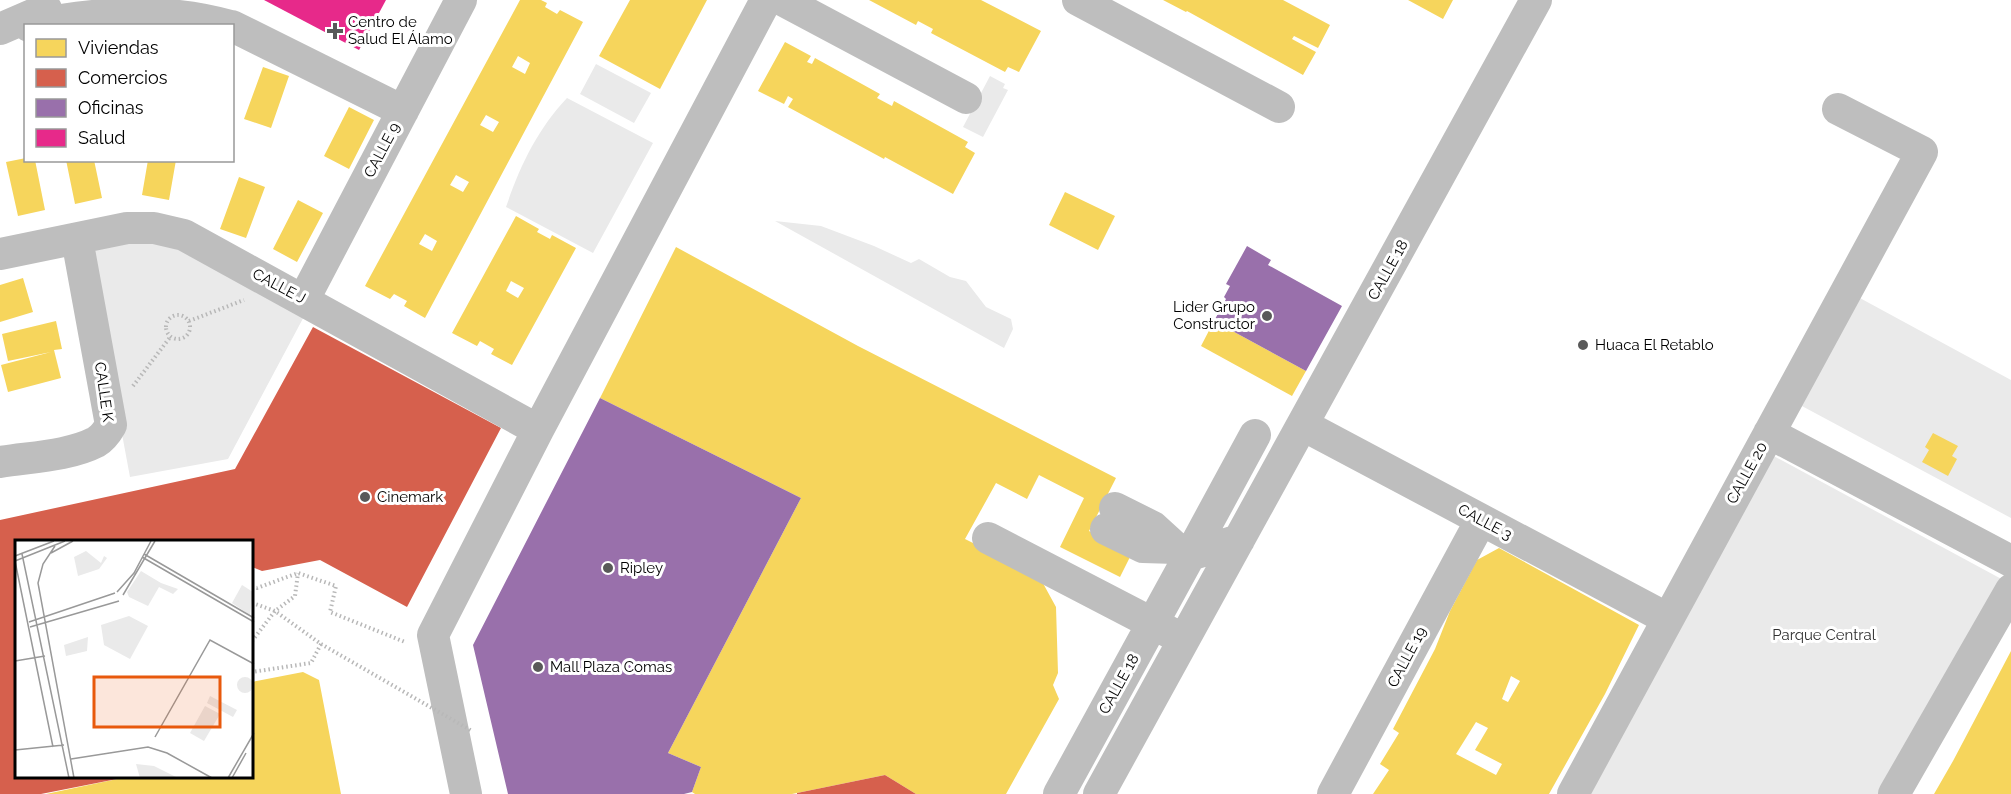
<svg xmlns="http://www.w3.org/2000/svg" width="2011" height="794" font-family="Raleway,sans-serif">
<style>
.green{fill:#eaeaea}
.homes{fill:#f6d55c;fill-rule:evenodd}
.shops{fill:#d6604d}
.offices{fill:#9970ab}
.health{fill:#e7298a}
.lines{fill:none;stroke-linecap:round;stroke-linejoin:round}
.path{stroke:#b8b8b8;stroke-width:4;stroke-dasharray:1.5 3;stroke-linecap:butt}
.minor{stroke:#bebebe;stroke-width:32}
.path-bridge{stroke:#b8b8b8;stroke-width:4;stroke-dasharray:1.5 3;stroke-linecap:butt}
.poi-dot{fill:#595959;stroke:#fff;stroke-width:2}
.labels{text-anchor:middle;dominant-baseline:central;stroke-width:6;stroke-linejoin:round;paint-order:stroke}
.poi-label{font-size:15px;fill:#000;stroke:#fff;text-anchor:start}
.street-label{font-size:15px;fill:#000;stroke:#fff}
.park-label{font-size:15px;fill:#303030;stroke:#fff}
.inset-road{fill:none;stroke:#999;stroke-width:1.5}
.view{fill:#e8590c;fill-opacity:0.15;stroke:#e8590c;stroke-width:3}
.inset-edge{fill:none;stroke:#000;stroke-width:3}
</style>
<rect width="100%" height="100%" fill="#fff"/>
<path class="green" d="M 596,64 L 651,93 L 634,123 L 580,94 Z
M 990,76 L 1005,84 L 1003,88 L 1008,90 L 983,137 L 963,127 Z
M 567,98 L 653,143 L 593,253 L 506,207 C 520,166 537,130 567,98 Z
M 775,221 L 821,226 L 874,246 L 911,263 L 919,259 L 950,277 L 966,281 L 986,307 L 1011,319 L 1013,329 L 1004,348 Z
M 154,235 L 308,309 L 228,459 L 130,477 L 87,246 Z
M 1858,297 L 2011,380 L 2011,518 L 1800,405 Z
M 1770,454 L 2007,582 L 1884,794 L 1590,794 Z"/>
<path class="homes" d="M 520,0 L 541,0 L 547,3 L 545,7 L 557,14 L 560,10 L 583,22 L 425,318 L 404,306 L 407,301 L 394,294 L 390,299 L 365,286 ZM 518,56 L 530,63 L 525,74 L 512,67 ZM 486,115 L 499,122 L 493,132 L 480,125 ZM 456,175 L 469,182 L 463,192 L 450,185 ZM 425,234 L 437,241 L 432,251 L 419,244 Z
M 630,0 L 707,0 L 660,89 L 599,56 Z
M 869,0 L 981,0 L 1041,31 L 1019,72 L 1008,67 L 1005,72 L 931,33 L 933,29 L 918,21 L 916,25 Z
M 1163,0 L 1283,0 L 1330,25 L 1318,48 L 1294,36 L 1292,39 L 1316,52 L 1303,75 L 1187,11 L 1186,12 Z
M 1408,0 L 1453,0 L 1443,19 Z
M 785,42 L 811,56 L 807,62 L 812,64 L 815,58 L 880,94 L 877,98 L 892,106 L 894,101 L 968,142 L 965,147 L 975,153 L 953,194 L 885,157 L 884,159 L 788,107 L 793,99 L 788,96 L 784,104 L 758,91 Z
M 263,67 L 289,76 L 271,128 L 244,119 Z
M 349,107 L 374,120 L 349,169 L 324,156 Z
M 26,158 L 26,160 L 35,160 L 45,210 L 18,216 L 6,162 Z
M 66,160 L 94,160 L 102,198 L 75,204 Z
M 148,160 L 176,160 L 169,200 L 142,195 Z
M 239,177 L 265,187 L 246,238 L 220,229 Z
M 1065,192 L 1115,216 L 1098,250 L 1049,225 Z
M 298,200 L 323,213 L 297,262 L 273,249 Z
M 516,216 L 539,229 L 537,232 L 550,239 L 552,235 L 576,248 L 512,365 L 491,354 L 494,349 L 480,341 L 477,346 L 452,333 ZM 511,281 L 524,288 L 518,298 L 506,291 Z
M 676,247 L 858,346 L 1116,478 L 1089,531 L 1132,553 L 1120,577 L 1060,547 L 1084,498 L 1039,475 L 1027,499 L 996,483 L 965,539 L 1039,576 L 1056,607 L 1058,673 L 1053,685 L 1059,699 L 1006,794 L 916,794 L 885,775 L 792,794 L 695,794 L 692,792 L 701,767 L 668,753 L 801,498 L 600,398 Z
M 23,278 L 33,312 L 0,322 L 0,285 Z
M 56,321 L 62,349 L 54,350 L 61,378 L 8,392 L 1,365 L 51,352 L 8,361 L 2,334 Z
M 1214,321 L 1306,371 L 1292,396 L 1201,346 Z
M 1933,433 L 1958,446 L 1952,456 L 1957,459 L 1948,476 L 1922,462 L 1929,450 L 1925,447 Z
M 1499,548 L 1639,625 L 1605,694 L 1549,794 L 1373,794 L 1389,770 L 1380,764 L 1399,733 L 1393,729 L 1435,649 L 1450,611 L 1477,560 ZM 1511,676 L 1520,681 L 1508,702 L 1502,699 ZM 1476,722 L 1488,728 L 1475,750 L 1502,764 L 1496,775 L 1456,754 Z
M 2011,651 L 2011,794 L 1934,794 L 1953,761 Z
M 303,672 L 319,680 L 341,794 L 46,794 L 122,778 L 252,778 L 252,682 Z"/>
<path class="shops" d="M 313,327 L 501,428 L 407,607 L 320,560 L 262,571 L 252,567 L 252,542 L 16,542 L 16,778 L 117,779 L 41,794 L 0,794 L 0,520 L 235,469 Z
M 885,775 L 916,794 L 797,794 L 797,793 Z"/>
<path class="offices" d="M 1247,246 L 1271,260 L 1268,265 L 1342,306 L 1306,371 L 1214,321 L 1226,299 L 1224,297 L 1230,286 L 1226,284 Z
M 600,398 L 801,498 L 668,753 L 701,767 L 692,792 L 684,794 L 508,794 L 473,645 Z"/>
<path class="health" d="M 264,0 L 386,0 L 359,50 Z"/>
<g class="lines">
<path class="path" d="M166 327a12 12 0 1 1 24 0a12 12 0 1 1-24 0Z
M 189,321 L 244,300
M 133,386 L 171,336
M 252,587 L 257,588 L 298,573 L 336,586 L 330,612 L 405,642
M 252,603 L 275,611 L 321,644 L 311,663 L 252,672
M 252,641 L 275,611 L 295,596 L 298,573"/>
<path class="minor" d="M 782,0 L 966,98
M 1078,0 L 1279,107
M 29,26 C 95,12 164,7 230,26
M 232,26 L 403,111
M 0,29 L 46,9
M 0,254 L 127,228 L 154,228 L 184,235 L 538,430
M 304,299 L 461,0
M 1303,425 L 1668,619
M 1769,433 L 2011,561
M 0,462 C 30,457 69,456 96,442 C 103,438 107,432 111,425 L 77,239
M 1115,508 L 1153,527 L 1176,548 L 1190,555 L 1255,435
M 1106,529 L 1143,547 L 1176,548
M 988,538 L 1171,633
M 466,794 L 433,635 L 538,430 L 766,0
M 1059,794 L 1190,555 L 1239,540
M 1099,794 L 1536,0
M 1333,794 L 1481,520
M 1573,794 L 1922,152 L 1838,109
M 1894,794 L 2011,590"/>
<path class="path-bridge" d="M 321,644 L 472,731"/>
</g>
<g class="poi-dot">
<path d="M332 22h6v6h6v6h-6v6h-6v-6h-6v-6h6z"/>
<circle cx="1267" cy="316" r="6"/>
<circle cx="1583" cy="345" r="6"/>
<circle cx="365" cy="497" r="6"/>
<circle cx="608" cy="568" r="6"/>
<circle cx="538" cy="667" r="6"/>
</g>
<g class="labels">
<g class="poi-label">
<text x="348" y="22">Centro de<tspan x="348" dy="17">Salud El Álamo</tspan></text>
<text x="1255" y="307" text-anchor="end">Lider Grupo<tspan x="1255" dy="17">Constructor</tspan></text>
<text x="1595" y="345">Huaca El Retablo</text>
<text x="377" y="497">Cinemark</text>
<text x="620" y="568">Ripley</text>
<text x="550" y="667">Mall Plaza Comas</text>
</g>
<g class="street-label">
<text transform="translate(382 150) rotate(-62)">CALLE 9</text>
<text transform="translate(1388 270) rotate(-61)">CALLE 18</text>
<text transform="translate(279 286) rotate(28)">CALLE J</text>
<text transform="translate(104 392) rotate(82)">CALLE K</text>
<text transform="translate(1747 473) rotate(-61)">CALLE 20</text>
<text transform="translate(1485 522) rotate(28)">CALLE 3</text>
<text transform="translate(1407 657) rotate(-62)">CALLE 19</text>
<text transform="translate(1119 684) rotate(-61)">CALLE 18</text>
</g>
<g class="park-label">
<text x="1824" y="635">Parque Central</text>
</g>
</g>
<g transform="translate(15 540)">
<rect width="238" height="238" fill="#fff"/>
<path d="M 71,11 L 86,23 L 89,16 L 92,18 L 84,29 L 63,36 L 59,17 ZM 126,31 L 146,43 L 163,49 L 158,54 L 144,47 L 133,66 L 114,57 L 112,52 ZM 227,45 L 238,52 L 235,75 L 217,63 ZM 114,76 L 133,86 L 115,119 L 89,105 L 86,85 ZM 73,97 L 72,111 L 51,116 L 49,105 ZM222 145a8 8 0 1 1 16 0a8 8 0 1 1-16 0ZM 195,156 L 222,170 L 218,177 L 192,163 ZM 190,166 L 205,174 L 189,201 L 175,193 ZM 121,224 L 139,226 L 161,237 L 125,238 Z" fill="#eaeaea"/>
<path class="inset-road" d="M 40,6 L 28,24 L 23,43 L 59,238M 36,13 L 58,1M 7,14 L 54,238M 129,14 L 239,78M 0,16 L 39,1M 127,17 L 239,82M 0,21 L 38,207M 0,21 L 50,1M 102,52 L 119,33 L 136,1M 108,55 L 140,1M 14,82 L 100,53M 15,87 L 104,61M 0,121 L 30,116M 140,197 L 195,100 L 239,124M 0,210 L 49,205M 56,219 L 133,207 L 152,213 L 197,238M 213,238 L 239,193M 217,238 L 231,213"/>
<path class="view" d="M 79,137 L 205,137 L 205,187 L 79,187 Z"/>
<rect width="238" height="238" class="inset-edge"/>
</g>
<rect x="24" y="24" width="210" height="138" fill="#ffffff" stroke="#999999" stroke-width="1.5"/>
<rect x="36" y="39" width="30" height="18" fill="#f6d55c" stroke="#999999" stroke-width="1.5"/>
<text x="78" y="54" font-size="18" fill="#000000">Viviendas</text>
<rect x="36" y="69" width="30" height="18" fill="#d6604d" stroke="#999999" stroke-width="1.5"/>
<text x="78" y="84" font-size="18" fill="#000000">Comercios</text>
<rect x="36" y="99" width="30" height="18" fill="#9970ab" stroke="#999999" stroke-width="1.5"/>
<text x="78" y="114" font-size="18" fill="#000000">Oficinas</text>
<rect x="36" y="129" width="30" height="18" fill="#e7298a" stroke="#999999" stroke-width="1.5"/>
<text x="78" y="144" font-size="18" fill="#000000">Salud</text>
</svg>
